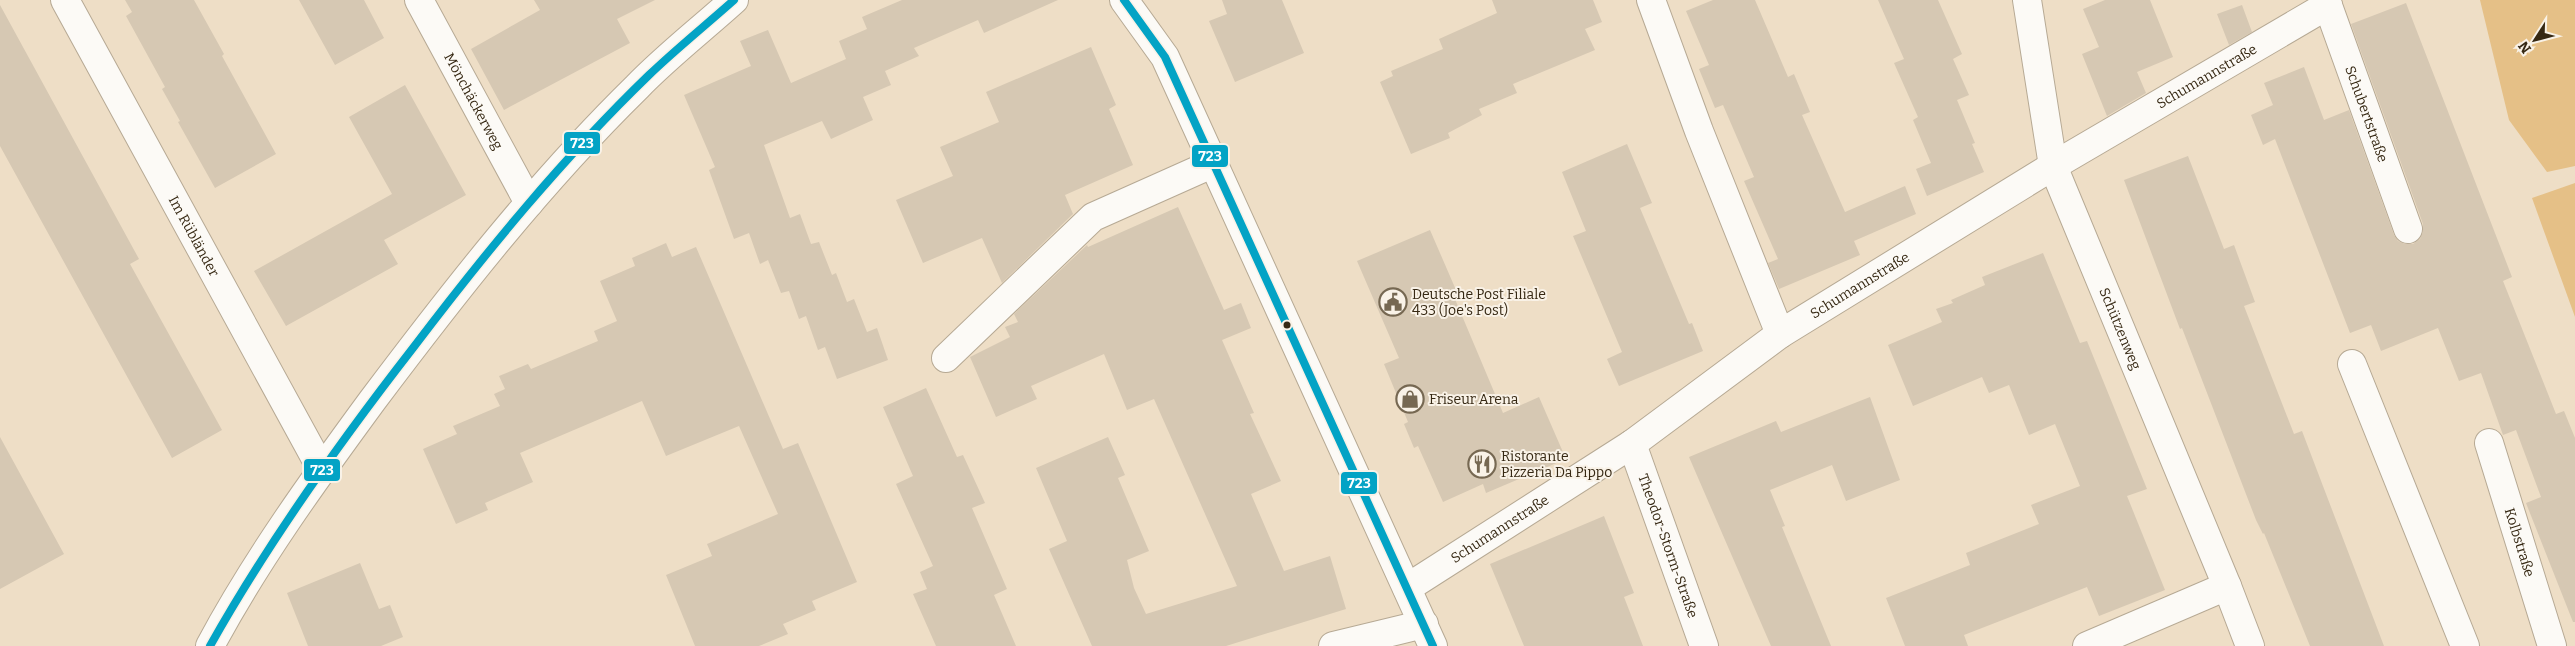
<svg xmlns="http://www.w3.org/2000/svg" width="2575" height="646" font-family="Bitter,serif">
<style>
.green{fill:#e5c087}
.building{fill:#d6c8b3}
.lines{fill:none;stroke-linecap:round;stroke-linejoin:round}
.minor-casing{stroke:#b6a994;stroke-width:30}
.minor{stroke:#fcfaf6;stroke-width:28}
.bus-1-casing{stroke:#f9f2e7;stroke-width:11}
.bus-1{stroke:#03a3c5;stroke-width:8}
.bus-dot{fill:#362813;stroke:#f9f2e7;stroke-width:2}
.labels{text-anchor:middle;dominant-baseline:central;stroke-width:4;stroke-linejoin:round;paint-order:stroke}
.street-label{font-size:14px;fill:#362813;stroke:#f9f2e7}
.poi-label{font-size:14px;fill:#362813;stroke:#f9f2e7;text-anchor:start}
.line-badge{stroke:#f9f2e7;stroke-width:2}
.badge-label{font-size:14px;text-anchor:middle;font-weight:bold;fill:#fff}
</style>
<rect width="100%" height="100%" fill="#eedec6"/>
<path class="green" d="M 2480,0 L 2575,0 L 2575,166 L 2547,172 L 2509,120 Z
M 2575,183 L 2575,317 L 2532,198 Z"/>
<path class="building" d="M 125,0 L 194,0 L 224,54 L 222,56 L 276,154 L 215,188 L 178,122 L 180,121 L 162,89 L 165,87 L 126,16 L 132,12 Z
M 299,0 L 364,0 L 384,38 L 335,65 Z
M 534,0 L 655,0 L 617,19 L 630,43 L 504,110 L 471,49 L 540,10 Z
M 902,0 L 1058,0 L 984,33 L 978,20 L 914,48 L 919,56 L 885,71 L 891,85 L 863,97 L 873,120 L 831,139 L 822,121 L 764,145 L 790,218 L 800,214 L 811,244 L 819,242 L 832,275 L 836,273 L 847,302 L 854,299 L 867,332 L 877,328 L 888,360 L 837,379 L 825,347 L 818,350 L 806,316 L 799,319 L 789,291 L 781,293 L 768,260 L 760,264 L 749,233 L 734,239 L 709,170 L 715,167 L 684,95 L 751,66 L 740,41 L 768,30 L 791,83 L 846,59 L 839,41 L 867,29 L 862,17 Z
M 1222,0 L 1282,0 L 1304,53 L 1235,82 L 1209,21 L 1227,14 Z
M 1492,0 L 1593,0 L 1602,22 L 1585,29 L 1595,50 L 1513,84 L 1517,93 L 1479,109 L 1482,115 L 1448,133 L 1450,138 L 1411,154 L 1380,82 L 1393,76 L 1391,71 L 1443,49 L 1439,39 L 1497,13 Z
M 1713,0 L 1755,0 L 1788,77 L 1794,74 L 1810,112 L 1802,115 L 1845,212 L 1905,186 L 1916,214 L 1854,241 L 1860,255 L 1779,289 L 1768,263 L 1778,259 L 1744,181 L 1754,177 L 1723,105 L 1715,108 L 1699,69 L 1709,65 L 1686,11 Z
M 1878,0 L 1938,0 L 1962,54 L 1953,59 L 1969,95 L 1957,100 L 1975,143 L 1972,144 L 1984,172 L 1927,196 L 1916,169 L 1931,163 L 1913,120 L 1918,117 L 1894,63 L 1904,59 Z
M 2105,0 L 2150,0 L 2173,57 L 2137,72 L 2146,93 L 2107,116 L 2082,54 L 2099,47 L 2083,9 Z
M 2406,3 L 2512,277 L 2503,281 L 2556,414 L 2564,411 L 2575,438 L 2575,622 L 2573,622 L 2526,503 L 2541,497 L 2516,430 L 2503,435 L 2481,373 L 2459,381 L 2438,328 L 2381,351 L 2371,325 L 2350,333 L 2275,139 L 2263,145 L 2251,115 L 2273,105 L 2264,83 L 2304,67 L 2324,120 L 2349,110 L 2394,235 L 2398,241 L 2405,244 L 2413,244 L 2420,239 L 2423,232 L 2423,224 L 2351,24 Z
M 0,5 L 139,259 L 130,264 L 222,430 L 172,458 L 0,146 Z
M 2242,5 L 2252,32 L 2229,45 L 2217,14 Z
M 1091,47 L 1116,105 L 1109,109 L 1133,165 L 1065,195 L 1073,214 L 1002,283 L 982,238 L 923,263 L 896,200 L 953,176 L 940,147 L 999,122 L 986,92 Z
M 405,85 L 466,195 L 384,240 L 398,264 L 286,326 L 254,271 L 392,194 L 349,117 Z
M 1627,144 L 1652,203 L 1640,208 L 1689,324 L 1692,323 L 1703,351 L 1619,386 L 1607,359 L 1622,352 L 1573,236 L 1586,231 L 1562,172 Z
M 2188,156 L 2224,249 L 2234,245 L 2255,302 L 2244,306 L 2294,434 L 2302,431 L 2384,646 L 2310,646 L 2264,533 L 2263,534 L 2256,520 L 2182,328 L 2180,329 L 2124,180 Z
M 1178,207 L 1224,310 L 1241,303 L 1251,328 L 1222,340 L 1254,413 L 1250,414 L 1281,481 L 1251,494 L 1284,571 L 1330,556 L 1346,609 L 1226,646 L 1092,646 L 1049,549 L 1067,541 L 1036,468 L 1108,437 L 1125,475 L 1118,478 L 1149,551 L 1127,560 L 1134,588 L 1146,614 L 1237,586 L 1154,399 L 1127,410 L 1104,354 L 1031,386 L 1037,399 L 996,417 L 970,357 L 1010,337 L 1005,327 L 1018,322 L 1014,314 L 1087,245 L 1088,247 Z
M 1430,230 L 1456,290 L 1452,292 L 1503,413 L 1539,397 L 1566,459 L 1486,493 L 1483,484 L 1443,502 L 1418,446 L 1414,448 L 1404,424 L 1408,422 L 1384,364 L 1399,358 L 1357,261 Z
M 666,243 L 672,257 L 696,247 L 783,449 L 798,443 L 857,582 L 812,601 L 816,610 L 783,624 L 788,634 L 759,646 L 695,646 L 666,575 L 712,556 L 707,544 L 778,514 L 739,426 L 666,456 L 642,401 L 520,453 L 533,482 L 485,503 L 488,510 L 456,524 L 423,449 L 457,434 L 453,426 L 500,406 L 494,394 L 505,389 L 499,376 L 528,364 L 531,369 L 598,341 L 594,331 L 617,321 L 600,281 L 635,266 L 632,258 Z
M 2043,253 L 2080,343 L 2087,341 L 2147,489 L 2127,496 L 2165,590 L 2099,616 L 2087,587 L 1964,635 L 1968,646 L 1905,646 L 1886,598 L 1970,565 L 1966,553 L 2039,524 L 2031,505 L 2080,486 L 2055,424 L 2029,435 L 2009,385 L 1989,393 L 1982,377 L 1913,406 L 1888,345 L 1942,322 L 1936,309 L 1953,303 L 1951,300 L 1985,285 L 1982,277 Z
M 926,388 L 957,457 L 963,455 L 985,503 L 972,508 L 1007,589 L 994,595 L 1016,646 L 936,646 L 913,594 L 927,589 L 920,572 L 933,566 L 896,484 L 913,476 L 883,407 Z
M 1870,397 L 1900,480 L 1846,501 L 1832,465 L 1770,490 L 1785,526 L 1782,527 L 1831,646 L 1771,646 L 1689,457 L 1776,421 L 1781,432 Z
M 0,437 L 64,554 L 0,589 Z
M 1604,516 L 1634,593 L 1624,597 L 1643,646 L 1524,646 L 1490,564 Z
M 360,563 L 379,609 L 390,605 L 403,637 L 381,646 L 308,646 L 287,593 Z"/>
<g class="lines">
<g class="minor-casing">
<g id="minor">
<path id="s1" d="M 65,0 L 322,470"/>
<path id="s2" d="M 419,0 L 529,203"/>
<path d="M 1124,0 L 1165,57 L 1433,646"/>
<path d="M 1651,0 L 1699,131 L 1780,334"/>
<path id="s3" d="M 2027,0 L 2053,166 L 2227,586 L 2250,646"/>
<path id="s4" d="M 2326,0 L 2408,229"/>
<path d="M 946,358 L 1093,217 L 1214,163"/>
<path d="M 2352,364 L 2465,646"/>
<path id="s5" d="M 2489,443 L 2552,646"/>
<path id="s6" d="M 1632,444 L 1704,646"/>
<path id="s7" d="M 1407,588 L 1632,444 L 1780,334 L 2053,166 L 2328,5"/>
<path d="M 210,646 C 256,560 314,480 372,401 C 454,292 539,183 637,87 C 667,56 702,29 734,0"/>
<path d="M 1333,646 L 1424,624"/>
<path d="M 2087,646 L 2227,586"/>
</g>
</g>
<use href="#minor" class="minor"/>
<g class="bus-1-casing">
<path id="bus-1" d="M 1124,0 L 1165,57 L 1433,646
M 210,646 C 269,541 339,443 413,348 C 486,252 562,159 649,75 C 676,49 706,25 734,0"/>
</g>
<use href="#bus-1" class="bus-1"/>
</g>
<defs>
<g id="civic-ring" transform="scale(1.4375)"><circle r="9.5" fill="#f9f2e7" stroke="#766852" stroke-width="1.5"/><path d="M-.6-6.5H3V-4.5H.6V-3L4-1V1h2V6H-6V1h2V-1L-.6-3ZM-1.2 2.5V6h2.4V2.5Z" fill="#766852"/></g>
<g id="shop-ring" transform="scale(1.4375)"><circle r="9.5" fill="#f9f2e7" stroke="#766852" stroke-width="1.5"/><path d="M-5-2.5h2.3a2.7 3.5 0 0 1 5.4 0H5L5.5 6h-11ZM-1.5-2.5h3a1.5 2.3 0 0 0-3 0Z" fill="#766852"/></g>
<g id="restaurant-ring" transform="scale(1.4375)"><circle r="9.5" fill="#f9f2e7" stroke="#766852" stroke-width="1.5"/><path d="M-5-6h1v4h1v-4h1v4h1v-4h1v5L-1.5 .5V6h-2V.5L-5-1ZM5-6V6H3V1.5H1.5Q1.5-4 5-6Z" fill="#766852"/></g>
</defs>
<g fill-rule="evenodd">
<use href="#civic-ring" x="1393" y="302"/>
<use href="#shop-ring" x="1410" y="399"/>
<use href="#restaurant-ring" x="1482" y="464"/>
</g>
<circle class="bus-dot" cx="1287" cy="325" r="4.5"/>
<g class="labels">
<g class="street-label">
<text stroke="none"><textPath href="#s7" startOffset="950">Schumannstraße</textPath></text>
<text stroke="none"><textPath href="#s2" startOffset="115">Mönchäckerweg</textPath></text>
<text stroke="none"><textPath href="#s4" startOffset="121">Schubertstraße</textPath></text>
<text stroke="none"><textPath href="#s1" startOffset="269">Im Rübländer</textPath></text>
<text stroke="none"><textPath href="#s7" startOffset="545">Schumannstraße</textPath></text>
<text stroke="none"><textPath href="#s3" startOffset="344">Schützenweg</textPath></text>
<text stroke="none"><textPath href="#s7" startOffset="110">Schumannstraße</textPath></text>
<text stroke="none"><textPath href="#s5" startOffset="104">Kolbstraße</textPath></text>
<text stroke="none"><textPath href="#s6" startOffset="108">Theodor-Storm-Straße</textPath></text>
</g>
<g class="poi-label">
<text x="1412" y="294">Deutsche Post Filiale<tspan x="1412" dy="16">433 (Joe's Post)</tspan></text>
<text x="1429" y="399">Friseur Arena</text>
<text x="1501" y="456">Ristorante<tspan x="1501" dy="16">Pizzeria Da Pippo</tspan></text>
</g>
</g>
<g class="line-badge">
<rect x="563" y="131" width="38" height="24" rx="5" fill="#03a3c5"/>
<rect x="1191" y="144" width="38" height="24" rx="5" fill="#03a3c5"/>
<rect x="303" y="458" width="38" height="24" rx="5" fill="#03a3c5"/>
<rect x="1340" y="471" width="38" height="24" rx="5" fill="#03a3c5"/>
</g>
<g class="badge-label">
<text x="582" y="148">723</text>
<text x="1210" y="161">723</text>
<text x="322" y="475">723</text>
<text x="1359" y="488">723</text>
</g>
<g transform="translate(2535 40) rotate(234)" stroke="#f9f2e7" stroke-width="4" paint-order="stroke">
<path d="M0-4L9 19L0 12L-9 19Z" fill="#362813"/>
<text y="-8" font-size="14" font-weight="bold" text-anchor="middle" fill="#362813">N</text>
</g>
</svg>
